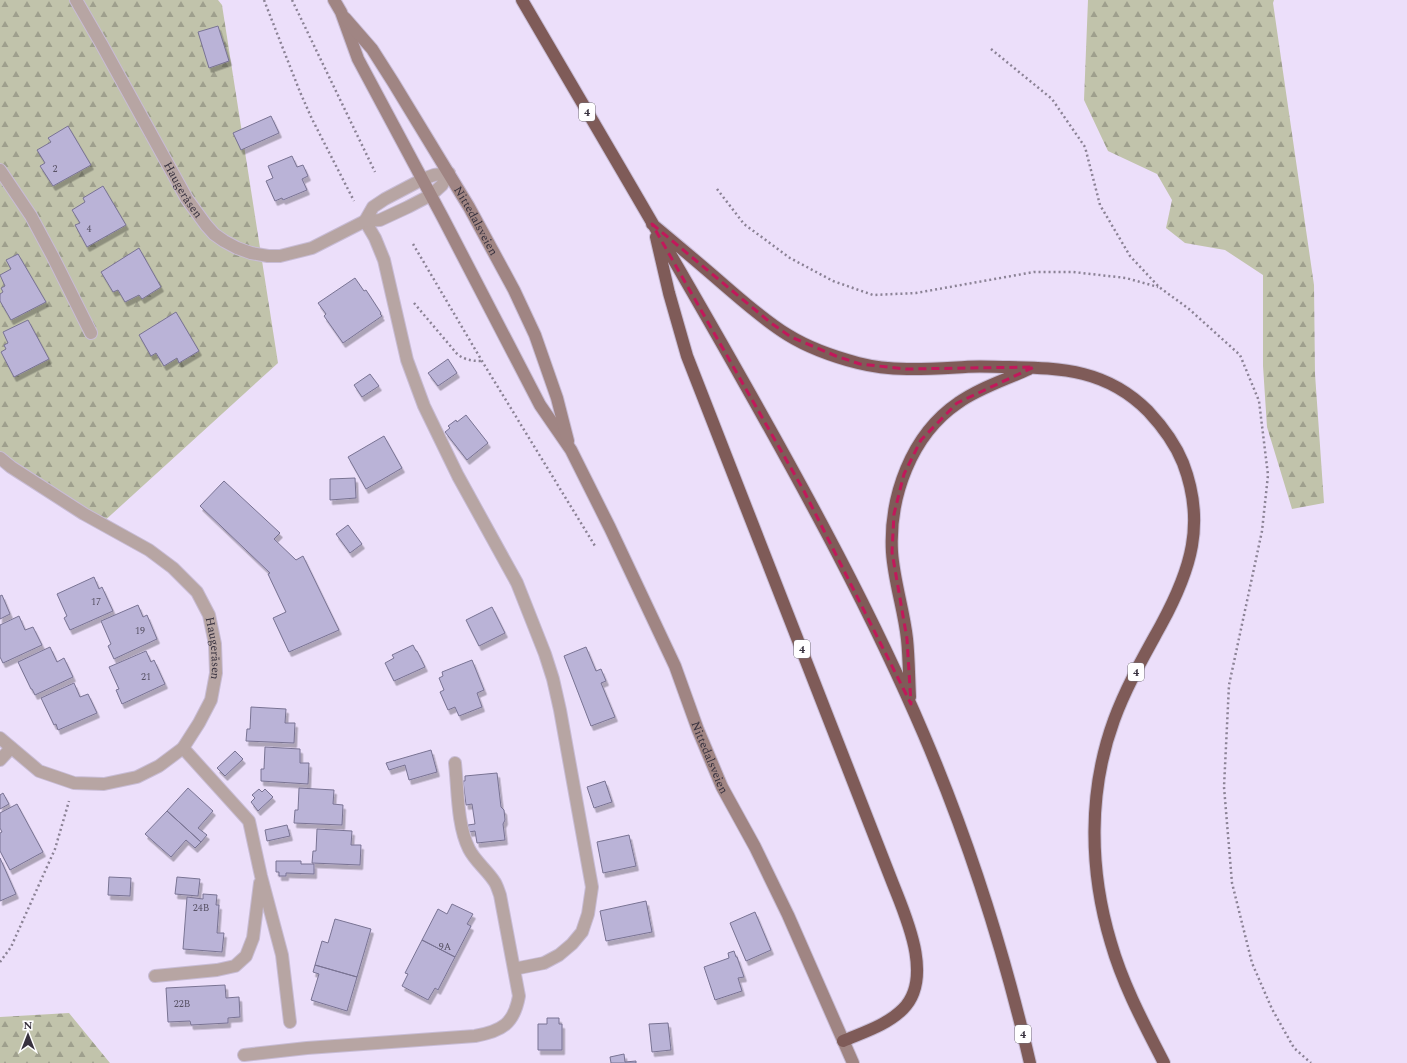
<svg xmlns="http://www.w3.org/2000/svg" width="1407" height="1063" font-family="Spectral,serif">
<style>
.forest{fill:url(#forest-firs)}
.building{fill:#bab3d7;stroke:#797393;filter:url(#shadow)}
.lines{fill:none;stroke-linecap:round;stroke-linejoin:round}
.lane-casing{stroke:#c8bcd5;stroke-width:14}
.street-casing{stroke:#c8bcd5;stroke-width:14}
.secondary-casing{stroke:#c8bcd5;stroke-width:14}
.highway-casing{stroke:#c8bcd5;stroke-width:14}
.path{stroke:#8b8295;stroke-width:2.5;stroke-dasharray:2 3;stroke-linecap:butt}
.lane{stroke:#b7a5a3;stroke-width:12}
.street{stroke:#b7a5a3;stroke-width:12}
.secondary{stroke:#a08583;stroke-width:12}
.highway{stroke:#7f5b58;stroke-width:12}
.marked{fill:none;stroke:#c2185b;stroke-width:3;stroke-dasharray:8 5;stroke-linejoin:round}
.labels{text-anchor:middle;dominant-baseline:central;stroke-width:4;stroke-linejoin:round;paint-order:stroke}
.number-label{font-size:10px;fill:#585265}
.shield{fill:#fff;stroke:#747079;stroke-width:1}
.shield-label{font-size:11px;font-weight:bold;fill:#38323f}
.street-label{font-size:12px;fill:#38323f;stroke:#fff}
</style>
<defs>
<pattern id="forest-firs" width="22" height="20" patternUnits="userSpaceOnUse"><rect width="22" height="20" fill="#c1c3ab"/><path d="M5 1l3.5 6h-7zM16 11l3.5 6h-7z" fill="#9e9f8d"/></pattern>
<filter id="shadow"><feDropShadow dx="2.5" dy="4.5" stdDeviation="0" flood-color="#0004"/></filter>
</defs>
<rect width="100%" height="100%" fill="#ecdffa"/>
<path class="forest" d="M 0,0 L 218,0 L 222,5 L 278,363 L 101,524 L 0,458 Z
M 1088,0 L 1274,0 L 1273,3 L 1314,285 L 1315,374 L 1324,503 L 1292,509 L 1267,427 L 1263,366 L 1263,275 L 1225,250 L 1185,243 L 1166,228 L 1172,200 L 1157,174 L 1108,151 L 1084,100 Z
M 69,1013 L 110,1063 L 0,1063 L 0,1017 Z"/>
<path class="building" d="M 218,26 L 229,61 L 209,68 L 198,32 Z
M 271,116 L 279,133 L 241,150 L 233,133 Z
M 68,126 L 91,165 L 53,186 L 40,166 L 45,163 L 37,150 L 51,142 L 48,138 Z
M 292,156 L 297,167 L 303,165 L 308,176 L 302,179 L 307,190 L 283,200 L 282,198 L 275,201 L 266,181 L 273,178 L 268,166 Z
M 103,186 L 126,225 L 87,247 L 75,225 L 80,223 L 72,210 L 85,202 L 83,198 Z
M 139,248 L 161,287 L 142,299 L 139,295 L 125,302 L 118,290 L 113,292 L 101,272 Z
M 18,254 L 46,302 L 11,320 L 0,301 L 0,294 L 3,292 L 1,288 L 5,286 L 0,275 L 11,269 L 6,260 Z
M 355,278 L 364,291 L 366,290 L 381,313 L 380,314 L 382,316 L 343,343 L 324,316 L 326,314 L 318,303 Z
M 176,312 L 199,351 L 179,363 L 177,358 L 164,366 L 156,353 L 151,356 L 139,335 Z
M 28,320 L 49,359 L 14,377 L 1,352 L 6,349 L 4,345 L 8,343 L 3,332 Z
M 448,359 L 457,373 L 438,386 L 428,373 Z
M 370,374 L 379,386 L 362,397 L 354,385 Z
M 466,415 L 488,443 L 467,460 L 445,432 L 450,428 L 448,426 L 456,420 L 457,422 Z
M 384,436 L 402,468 L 366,489 L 348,457 Z
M 355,478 L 356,498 L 330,500 L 330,479 Z
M 224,481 L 280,533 L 274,539 L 296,560 L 303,556 L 339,630 L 289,652 L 273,618 L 286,612 L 268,574 L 270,573 L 200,506 Z
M 348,525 L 362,544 L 350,553 L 336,534 Z
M 94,577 L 99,589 L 102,587 L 113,611 L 70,630 L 64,618 L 67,616 L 57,594 Z
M 2,595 L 10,614 L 0,619 L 0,596 Z
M 138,605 L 143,617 L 147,615 L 157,639 L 114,659 L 108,646 L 111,644 L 101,621 Z
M 492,607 L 505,633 L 479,646 L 466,620 Z
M 19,616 L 25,630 L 33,627 L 42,645 L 3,663 L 0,657 L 0,625 Z
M 413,645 L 416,651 L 417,651 L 425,667 L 394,681 L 385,663 L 394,658 L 392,655 Z
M 50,647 L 57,662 L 64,658 L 73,677 L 35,695 L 32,689 L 31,689 L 18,662 Z
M 586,647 L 596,671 L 601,669 L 606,681 L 601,683 L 615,717 L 591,726 L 564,656 Z
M 146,651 L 151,662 L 154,660 L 165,684 L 122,704 L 116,690 L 119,689 L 109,667 Z
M 472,660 L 484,690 L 477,693 L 482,707 L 459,716 L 455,707 L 448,710 L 440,692 L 444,690 L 439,678 L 443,676 L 442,672 Z
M 74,683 L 80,697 L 88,694 L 97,713 L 58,730 L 56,724 L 54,725 L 41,698 Z
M 251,707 L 286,709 L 285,723 L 295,723 L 294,743 L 246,741 L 247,729 L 250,729 Z
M 265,747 L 300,749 L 300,763 L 309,763 L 308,784 L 261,781 L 261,769 L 264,769 Z
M 431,750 L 437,772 L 409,780 L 405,765 L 389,770 L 386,763 Z
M 235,751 L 243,759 L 225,776 L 217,768 Z
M 497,773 L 501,807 L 504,810 L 505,820 L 503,824 L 505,840 L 477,843 L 475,831 L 469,832 L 468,825 L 475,824 L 472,804 L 466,805 L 463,781 L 465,781 L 465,776 Z
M 605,781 L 612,802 L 594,808 L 587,787 Z
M 188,788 L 213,811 L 198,828 L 207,835 L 201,842 L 167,811 Z
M 299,788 L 334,790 L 333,804 L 343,805 L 342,825 L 294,823 L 295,810 L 298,810 Z
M 259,789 L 262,792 L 265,789 L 273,797 L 258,811 L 251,802 L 255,798 L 252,795 Z
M 3,793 L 9,804 L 0,809 L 0,795 Z
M 17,804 L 43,852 L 10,870 L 0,851 L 0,833 L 2,832 L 0,828 L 0,813 Z
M 167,811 L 201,842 L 195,848 L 186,840 L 171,857 L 145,834 Z
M 287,825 L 290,836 L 267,841 L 265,830 Z
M 317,829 L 352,831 L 351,845 L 361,845 L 360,865 L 312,863 L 313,851 L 316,851 Z
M 629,835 L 636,866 L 603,873 L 597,842 Z
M 0,858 L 16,894 L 0,901 Z
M 276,861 L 301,861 L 301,864 L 314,864 L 314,874 L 286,873 L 286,876 L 279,876 L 279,872 L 276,872 Z
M 109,877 L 131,878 L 130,896 L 108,895 Z
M 177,877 L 200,879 L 198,896 L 175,894 Z
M 203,894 L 217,895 L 216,905 L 219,905 L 217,933 L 224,933 L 222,952 L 183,949 L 187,897 L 203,899 Z
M 646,901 L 652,932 L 606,941 L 600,911 Z
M 452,904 L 473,914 L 467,924 L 471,926 L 455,957 L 422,940 L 438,909 L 447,914 Z
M 755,912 L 771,950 L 746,961 L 730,923 Z
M 335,919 L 371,929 L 357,977 L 315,965 L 322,941 L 328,943 Z
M 422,940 L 455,957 L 438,990 L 435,988 L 428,1000 L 402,986 L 408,974 L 405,973 Z
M 734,951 L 736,957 L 737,957 L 744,977 L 738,978 L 742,991 L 715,1000 L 704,967 L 729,958 L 728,953 Z
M 315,965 L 357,977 L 347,1011 L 311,1000 L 319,974 L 313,972 Z
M 225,985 L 226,998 L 239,997 L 240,1017 L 228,1018 L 228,1023 L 191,1025 L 190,1021 L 168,1022 L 166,988 Z
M 547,1018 L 559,1018 L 559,1024 L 562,1024 L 562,1050 L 538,1050 L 538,1024 L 547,1024 Z
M 668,1023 L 671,1050 L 652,1052 L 649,1024 Z
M 624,1054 L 625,1062 L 636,1061 L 636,1063 L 611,1063 L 610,1057 Z"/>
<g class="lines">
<g class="lane-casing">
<path id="lane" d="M 0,170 L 31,216 L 53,257 L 91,333
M 365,221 L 375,238 L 384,260 L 407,360 L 424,406 L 458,476 L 517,583 L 545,654 L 553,679 L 560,710 L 592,887 L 588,914 L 582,932 L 572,944 L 559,955 L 544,963 L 514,969
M 183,748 L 249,821 L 261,876 L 282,955 L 290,1022
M 155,976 L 217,970 L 235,966 L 246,956 L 253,938 L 260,883
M 244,1055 L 307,1048 L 475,1036 C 502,1031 514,1024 519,996 L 500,895 C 498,890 497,885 494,881 C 486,869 475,861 469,849 C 457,825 458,790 455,763"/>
</g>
<g class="street-casing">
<g id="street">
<path id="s1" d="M 76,0 L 102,45 L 187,199 L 206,225 L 214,234 L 224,241 L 237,248 L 251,253 L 268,256 L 280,256 L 312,248 L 365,221 L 380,220 L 408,207 L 431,195 L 442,185 L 449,173"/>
<path d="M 365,221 L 373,207 L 385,199 L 423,179 L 434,175 L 449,173"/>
<path id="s2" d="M 0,458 L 11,467 L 84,514 L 149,550 L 173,568 L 197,592 L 209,615 L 215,644 L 216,673 L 211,700 L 199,723 L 183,748 L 159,766 L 137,777 L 104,784 L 74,783 L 39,771 L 0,738"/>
<path d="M 0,760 L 11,748"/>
</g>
</g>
<g class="secondary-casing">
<g id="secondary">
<path id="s3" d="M 334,0 L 341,12 L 358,59 L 443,218 L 540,405 L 571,450 L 610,528 L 675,666 L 698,730 L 722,787 L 755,847 L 788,915 L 853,1063"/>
<path id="s4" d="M 345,18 L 372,49 L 393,82 L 469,207 L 514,290 L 535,335 L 557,398 L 568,441"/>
</g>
</g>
<g class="highway-casing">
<path id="highway" d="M 522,0 C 596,127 671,253 743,381 C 808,496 872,613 924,735 C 969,841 1004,951 1030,1063
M 652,224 C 676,244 700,264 724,285 C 745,303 765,321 788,335 C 809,348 835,357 858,363 C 893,372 929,369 965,367 C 979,366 994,367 1009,367 C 1063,368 1107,370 1148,411 C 1162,426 1175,443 1183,463 C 1206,523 1191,570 1161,625 C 1144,656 1126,687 1114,720 C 1088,791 1089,870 1111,943 C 1123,985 1144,1024 1164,1063
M 656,237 L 669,293 L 687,356 L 893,884 C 906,917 934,978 903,1009 C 887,1025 864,1032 843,1041
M 910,697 C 909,678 909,658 907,639 C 904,610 894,582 892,552 C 889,497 911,435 958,403 C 979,388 1005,380 1029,369"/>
</g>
<path class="path" d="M 264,0 L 300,92 L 312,119 L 354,201
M 292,0 L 375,172
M 991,49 L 1052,99 L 1085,147 L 1100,205 L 1130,256 L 1159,287 L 1189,309 L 1240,355 L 1259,401 L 1268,475 L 1262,531 L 1229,685 L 1224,787 L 1232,883 L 1252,963 L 1272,1009 L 1294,1048 L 1311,1063
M 717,189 L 744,224 L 790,258 L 833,281 L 873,295 L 916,293 L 1034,272 L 1073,272 L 1126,278 L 1158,287
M 413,244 L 482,361 L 595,546
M 414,303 L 458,355 C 466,360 472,361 481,361
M 0,962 L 11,947 L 55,849 L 69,801"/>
<use href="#lane" class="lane"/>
<use href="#street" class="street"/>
<use href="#secondary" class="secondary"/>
<use href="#highway" class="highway"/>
</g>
<path class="marked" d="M 652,224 L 771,323 L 791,337 L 836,356 L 860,364 L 906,369 L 1034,367 L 957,403 L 921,440 L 904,474 L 894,514 L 892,552 L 907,639 L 911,704 L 804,491 Z"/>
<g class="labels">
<g class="number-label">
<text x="55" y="169">2</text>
<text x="89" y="229">4</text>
<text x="96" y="602">17</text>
<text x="140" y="631">19</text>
<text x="146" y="677">21</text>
<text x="201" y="908">24B</text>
<text x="445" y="947">9A</text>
<text x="182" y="1004">22B</text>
</g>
<g class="shield">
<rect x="579" y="103" width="16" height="18" rx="3"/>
<rect x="794" y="640" width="16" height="18" rx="3"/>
<rect x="1128" y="663" width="16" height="18" rx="3"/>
<rect x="1015" y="1025" width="16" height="18" rx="3"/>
</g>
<g class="shield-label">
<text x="587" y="112">4</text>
<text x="802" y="649">4</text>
<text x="1136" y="672">4</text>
<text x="1023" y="1034">4</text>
</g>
<g class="street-label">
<text stroke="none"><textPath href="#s1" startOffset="218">Haugeråsen</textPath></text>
<text stroke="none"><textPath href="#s4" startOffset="242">Nittedalsveien</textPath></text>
<text stroke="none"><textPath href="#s2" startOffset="299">Haugeråsen</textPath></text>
<text stroke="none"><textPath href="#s3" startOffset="847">Nittedalsveien</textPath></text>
</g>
</g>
<g transform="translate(28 1035)" stroke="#ffffff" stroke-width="3" paint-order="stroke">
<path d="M0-3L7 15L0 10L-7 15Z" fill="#38323f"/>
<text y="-6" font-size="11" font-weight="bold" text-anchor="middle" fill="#38323f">N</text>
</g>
</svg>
